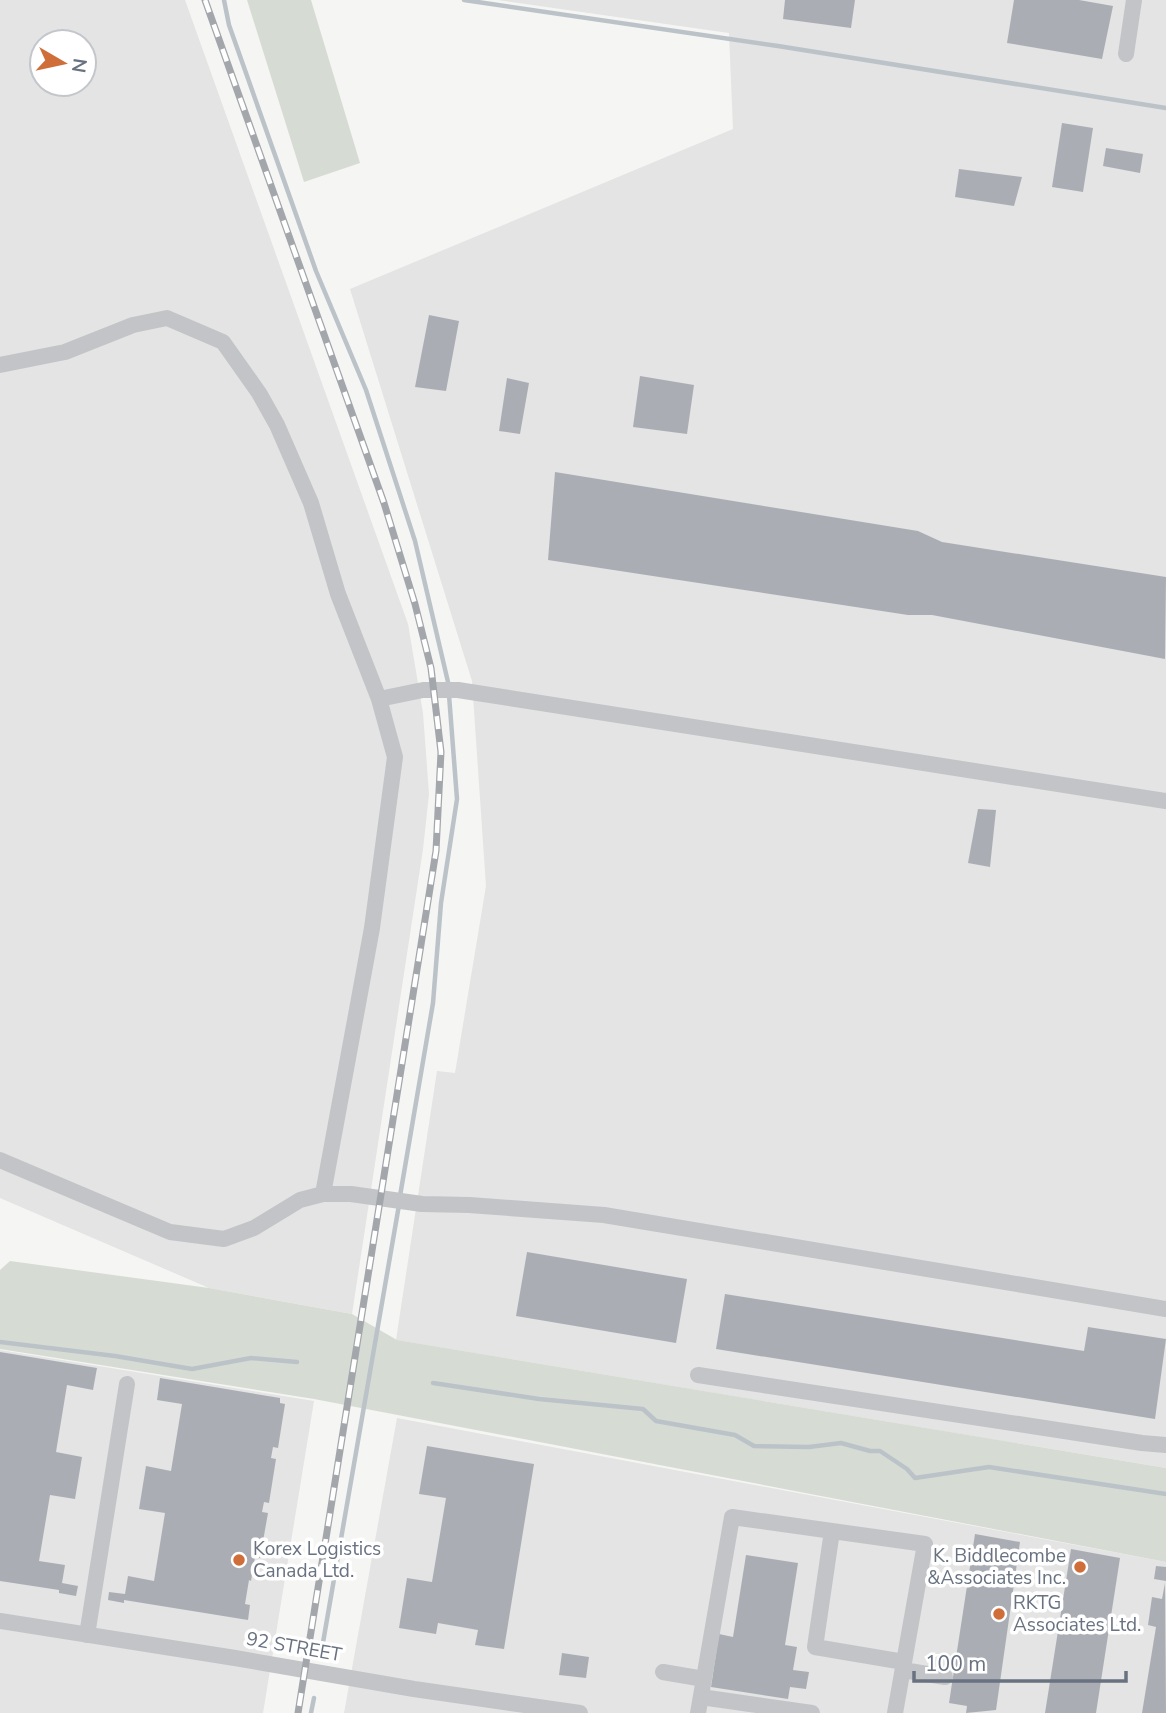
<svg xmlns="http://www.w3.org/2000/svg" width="1166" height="1713" font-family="'Nunito Sans',sans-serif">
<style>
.built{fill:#e3e4e3;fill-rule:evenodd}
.green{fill:#d6dcd4}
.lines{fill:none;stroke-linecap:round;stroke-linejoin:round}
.stream{stroke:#bbc3c9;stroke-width:4.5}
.building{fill:#aaaeb4}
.minor{stroke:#c2c4c7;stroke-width:16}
.rail-casing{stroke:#a3a7ac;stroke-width:7}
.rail{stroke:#fff;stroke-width:4.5;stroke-dasharray:13;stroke-linecap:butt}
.poi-dot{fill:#cf6e39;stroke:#fff;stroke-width:2.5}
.labels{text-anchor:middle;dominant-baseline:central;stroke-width:7;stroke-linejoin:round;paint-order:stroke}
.poi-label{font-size:19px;fill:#687280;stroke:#fff;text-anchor:start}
.street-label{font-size:19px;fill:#687280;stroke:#fff}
</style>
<rect width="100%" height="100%" fill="#f5f5f3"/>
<path class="built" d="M 0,0 L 185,0 L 408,624 L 423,713 L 429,794 L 423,849 L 352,1314 L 209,1288 L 0,1198 ZM 42,42 L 84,42 L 84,84 L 42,84 Z
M 498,0 L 1166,0 L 1166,1468 L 396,1340 L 437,1071 L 455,1073 L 486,886 L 472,681 L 350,289 L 733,129 L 729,33 Z
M 0,1350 L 314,1401 L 263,1713 L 0,1713 Z
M 397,1418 L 1166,1562 L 1166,1713 L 344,1713 Z"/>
<path class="green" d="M 247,0 L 311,0 L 360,163 L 304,182 Z
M 10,1261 L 209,1288 L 352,1314 L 397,1340 L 1166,1468 L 1166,1562 L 314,1399 L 0,1349 L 0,1270 Z"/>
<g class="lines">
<path class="stream" d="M 224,0 L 229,25 L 316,271 L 366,390 L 415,541 L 448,682 L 457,799 L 441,903 L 433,1003 L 400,1196
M 464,0 L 778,46 L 1166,108
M 0,1342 L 115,1356 L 192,1369 L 251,1358 L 297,1362
M 433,1383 L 539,1399 L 643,1409 L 656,1421 L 735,1435 L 754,1446 L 809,1447 L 841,1443 L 870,1451 L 880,1451 L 907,1469 L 915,1478 L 989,1467 L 1166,1494
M 321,1654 L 399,1205
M 311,1713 L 314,1698"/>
</g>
<path class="building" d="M 785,0 L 855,0 L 851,28 L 783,19 Z
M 1014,0 L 1079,0 L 1113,6 L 1102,59 L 1007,43 Z
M 1062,123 L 1093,128 L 1083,192 L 1052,187 Z
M 1106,148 L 1143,154 L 1140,173 L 1103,166 Z
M 959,169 L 1022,177 L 1014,206 L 955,197 Z
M 429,315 L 459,321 L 446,391 L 415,387 Z
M 640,376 L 694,385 L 687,434 L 633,427 Z
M 507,378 L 529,383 L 520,434 L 499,431 Z
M 555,472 L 918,531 L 942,542 L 1166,577 L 1165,659 L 932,615 L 908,615 L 548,560 Z
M 978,809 L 996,810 L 990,867 L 968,863 Z
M 527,1252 L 687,1279 L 676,1343 L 516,1316 Z
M 725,1294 L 1084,1351 L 1088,1327 L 1166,1339 L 1155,1419 L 716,1349 Z
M 0,1352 L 97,1368 L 93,1390 L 67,1385 L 56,1452 L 82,1457 L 75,1499 L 50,1495 L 39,1561 L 65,1565 L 62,1583 L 78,1586 L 76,1596 L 59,1593 L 59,1590 L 0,1581 Z
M 160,1378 L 280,1398 L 280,1403 L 285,1404 L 278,1448 L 273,1447 L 271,1458 L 276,1459 L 269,1503 L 264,1502 L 262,1512 L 268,1513 L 260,1558 L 255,1557 L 251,1581 L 249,1580 L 245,1604 L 250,1605 L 248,1620 L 124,1600 L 124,1603 L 108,1600 L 109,1592 L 125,1594 L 128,1576 L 154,1581 L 165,1513 L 139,1509 L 146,1466 L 171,1471 L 182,1404 L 157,1400 Z
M 427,1446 L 534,1464 L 504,1649 L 475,1645 L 478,1630 L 438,1623 L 436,1634 L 399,1628 L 407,1578 L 432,1582 L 446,1498 L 419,1494 Z
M 975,1534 L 1020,1542 L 996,1710 L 966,1713 L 967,1706 L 949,1703 Z
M 1071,1549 L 1120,1558 L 1096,1713 L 1045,1713 Z
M 746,1555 L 798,1563 L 785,1645 L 797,1647 L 793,1670 L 809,1672 L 806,1689 L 790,1687 L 788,1699 L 711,1687 L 719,1634 L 733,1637 Z
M 1156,1566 L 1166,1567 L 1166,1581 L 1154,1579 Z
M 1165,1583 L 1166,1713 L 1142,1713 L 1156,1627 L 1148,1625 L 1152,1597 L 1162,1599 Z
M 562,1653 L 589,1657 L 586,1678 L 559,1675 Z"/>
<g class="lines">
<path class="minor" d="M 1126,54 L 1134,0
M 0,365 L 65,352 L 133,325 L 167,318 L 223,342 L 259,393 L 277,425 L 311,503 L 338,594 L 379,699 L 423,690 L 458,690 L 1166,801
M 0,1160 L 170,1232 L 224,1239 L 254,1228 L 300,1200 L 323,1194 L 351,1194 L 422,1204 L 469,1205 L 604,1215 L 1166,1309
M 323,1194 L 372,928 L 395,757 L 379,699
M 698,1375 L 1142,1443 L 1166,1445
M 832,1531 L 815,1647 L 904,1662
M 0,1621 L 235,1658 L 414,1689 L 580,1713
M 87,1635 L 127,1384
M 903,1670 L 945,1677
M 663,1672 L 704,1679
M 701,1697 L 812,1713
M 698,1713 L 732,1517 L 925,1544 L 895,1713"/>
<g class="rail-casing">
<path id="rail" d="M 205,0 L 384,503 L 415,604 L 431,668 L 441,752 L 436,851 L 298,1713"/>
</g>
<use href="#rail" class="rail"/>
</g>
<g class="poi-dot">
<circle cx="239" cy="1560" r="7"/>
<circle cx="1080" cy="1567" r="7"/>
<circle cx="999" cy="1614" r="7"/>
</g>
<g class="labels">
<g class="poi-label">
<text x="253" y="1549">Korex Logistics<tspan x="253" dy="22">Canada Ltd.</tspan></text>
<text x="1066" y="1556" text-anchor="end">K. Biddlecombe<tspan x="1066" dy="22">&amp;Associates Inc.</tspan></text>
<text x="1013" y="1603">RKTG<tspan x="1013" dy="22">Associates Ltd.</tspan></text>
</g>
<g class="street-label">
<text transform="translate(294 1647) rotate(10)">92 STREET</text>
</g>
</g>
<g transform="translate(63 63) rotate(99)"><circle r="33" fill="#ffffff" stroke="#c3c7cc" stroke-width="2"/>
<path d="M0-5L12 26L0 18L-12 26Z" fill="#cf6e39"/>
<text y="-10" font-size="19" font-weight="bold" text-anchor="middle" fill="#687280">N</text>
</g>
<path d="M914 1671v10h212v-10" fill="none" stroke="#687280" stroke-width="3.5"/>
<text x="925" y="1671" font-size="21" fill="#687280" stroke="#ffffff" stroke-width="5" paint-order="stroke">100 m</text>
</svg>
